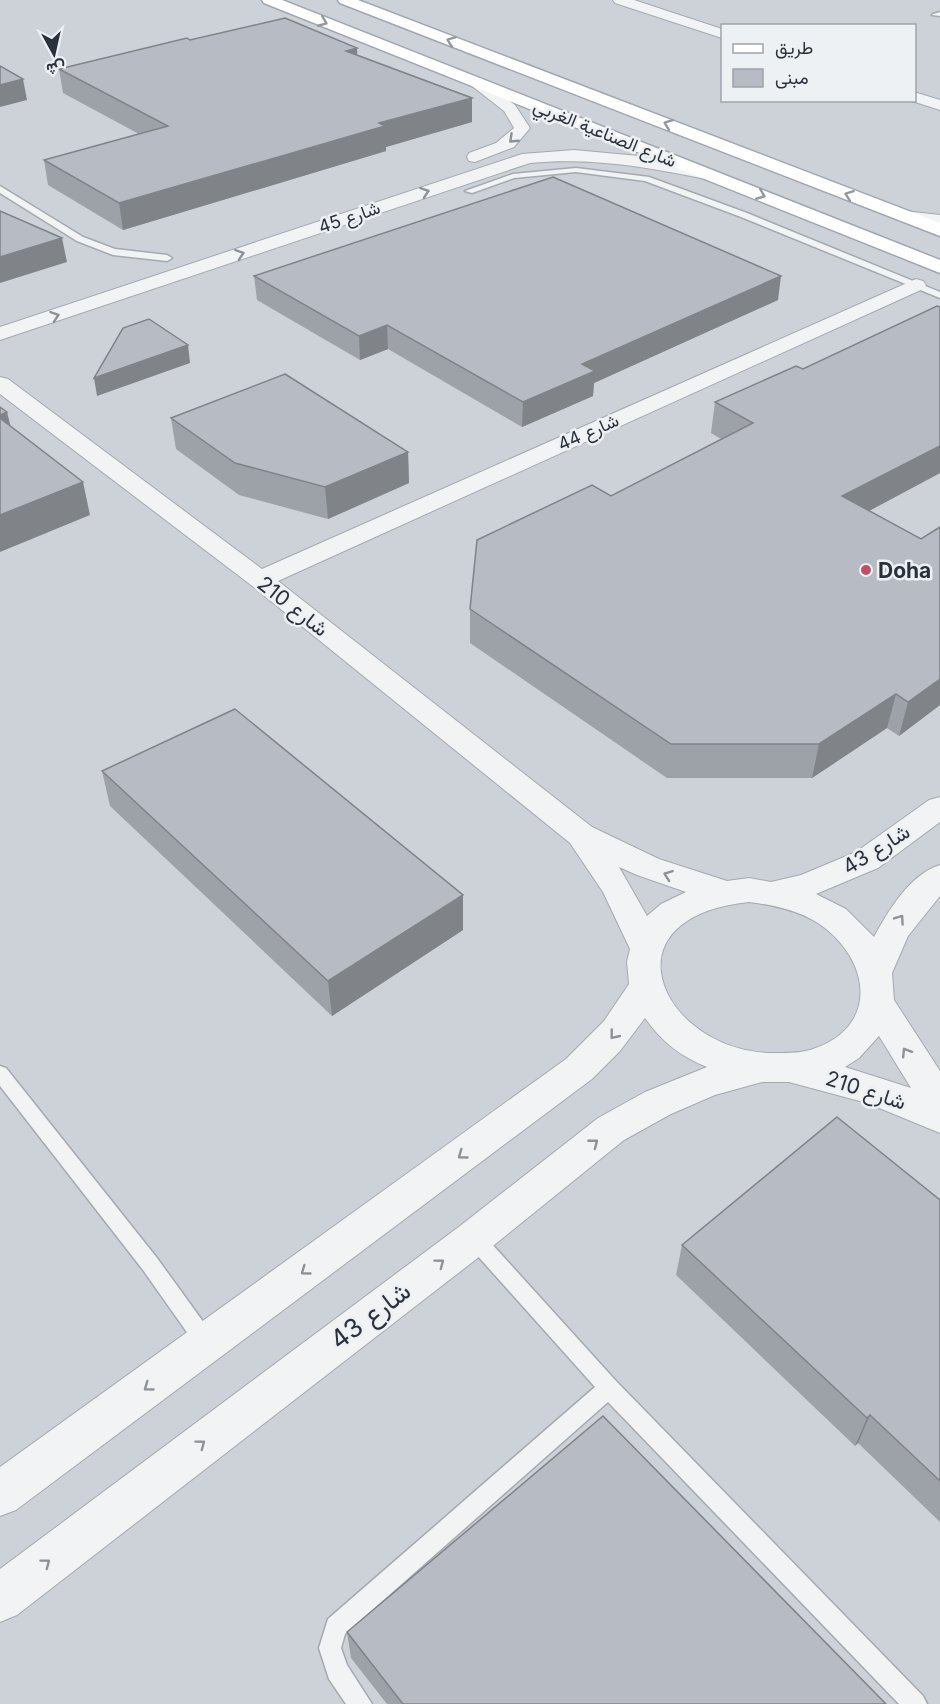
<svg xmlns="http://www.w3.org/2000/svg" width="940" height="1704" font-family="Inter,Vazirmatn,sans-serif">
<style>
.built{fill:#cdd1d8;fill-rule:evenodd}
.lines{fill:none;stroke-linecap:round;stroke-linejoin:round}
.lane-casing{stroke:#a5a9b0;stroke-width:3}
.street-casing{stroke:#a5a9b0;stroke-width:2}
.primary-casing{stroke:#9fa7b1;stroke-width:3}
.lane{fill:#f1f3f5;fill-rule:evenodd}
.street{fill:#f1f3f5;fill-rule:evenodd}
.primary{fill:#fff;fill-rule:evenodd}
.wall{fill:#9da1a8}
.shaded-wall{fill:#808388}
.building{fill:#b7bbc3;stroke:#808388;stroke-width:1.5}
.oneway{stroke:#94989e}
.oneway2{stroke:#8d9298}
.poi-dot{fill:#c04f63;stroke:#eef1f4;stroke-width:2}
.labels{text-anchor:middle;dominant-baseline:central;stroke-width:5;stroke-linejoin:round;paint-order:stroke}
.far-street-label{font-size:18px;fill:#29313c;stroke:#eef1f4}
.poi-label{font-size:21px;font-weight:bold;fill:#29313c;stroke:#eef1f4;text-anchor:start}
.street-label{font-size:21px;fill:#29313c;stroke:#eef1f4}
.near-street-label{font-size:26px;fill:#29313c;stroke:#eef1f4}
</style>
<rect width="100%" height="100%" fill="#dfe2e7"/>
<path class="built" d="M 0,0 L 940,0 L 940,1704 L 0,1704 ZM 722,26 L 914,26 L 914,100 L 722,100 Z"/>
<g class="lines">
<g class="lane-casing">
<path id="lane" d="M 940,12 L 940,16 L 932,15 L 933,14 Z
M 576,168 L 649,177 L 747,213 L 940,292 L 940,298 L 741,217 L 645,181 L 576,172 L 514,178 L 472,193 L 465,191 L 513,174 Z
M 0,186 L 83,237 L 115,249 L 167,255 L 172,258 L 167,261 L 113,255 L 77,241 L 0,193 Z
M 0,1066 L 6,1068 L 157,1258 L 212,1334 L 215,1341 L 212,1348 L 205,1350 L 198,1348 L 143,1270 L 0,1086 Z
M 474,1230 L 481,1232 L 616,1381 L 923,1696 L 927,1704 L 899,1704 L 608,1402 L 345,1634 L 341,1648 L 347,1665 L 372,1704 L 346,1704 L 329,1679 L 319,1648 L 328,1619 L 595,1387 L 467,1244 L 465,1238 L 467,1232 Z"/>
</g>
<g class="street-casing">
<path id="street" d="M 613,0 L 634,0 L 722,29 L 722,38 L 615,3 Z
M 477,78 L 482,80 L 515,105 L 530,128 L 514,147 L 475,162 L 469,161 L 467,157 L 469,153 L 496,143 L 514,128 L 504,111 L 472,86 L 469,83 Z
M 914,92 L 940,100 L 940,110 L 909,100 L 914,100 Z
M 574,150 L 639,156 L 706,169 L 712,170 L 715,174 L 712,178 L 706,179 C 647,167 590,157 530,163 L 0,340 L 0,327 L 522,154 Z
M 904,211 L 940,215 L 940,227 L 898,220 L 895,216 L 898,212 Z
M 916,279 L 923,281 L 926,285 L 923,289 L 278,581 L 592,827 L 659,859 L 727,881 L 749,878 L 771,882 L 801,875 L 856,852 L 929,800 L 940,797 L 940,822 L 878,868 L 816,894 L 846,909 L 874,937 C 888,911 910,874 940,865 L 940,896 L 908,936 L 892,973 L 894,1000 L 940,1071 L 940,1133 L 867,1103 L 789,1082 L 762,1082 L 715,1095 L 671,1114 L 624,1140 L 488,1250 L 17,1615 L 0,1622 L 0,1569 L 460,1226 L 598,1118 L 645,1092 L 707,1067 C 681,1057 661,1041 645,1018 L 620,1051 L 592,1079 L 16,1510 L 0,1516 L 0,1467 L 566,1059 L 604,1021 L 629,984 L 627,962 L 630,949 L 603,892 L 570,843 L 251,585 L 0,394 L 0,377 L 8,379 L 262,569 ZM 619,867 L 637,875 L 686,892 L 661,904 L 647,916 ZM 749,902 C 773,905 797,910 818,923 C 870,958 881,1026 813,1049 C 802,1053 789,1053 777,1053 C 664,1055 597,918 749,902 ZM 879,1036 L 911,1088 L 845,1067 L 859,1058 Z"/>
</g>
<g class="primary-casing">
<path id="primary" d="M 262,0 L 282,0 L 940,260 L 940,273 L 264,3 Z
M 338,0 L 358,0 L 940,223 L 940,236 L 340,3 Z"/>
</g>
<use href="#lane" class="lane"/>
<use href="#street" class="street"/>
<use href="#primary" class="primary"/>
</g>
<path class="wall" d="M 190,40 L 357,48 L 357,55 L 472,122 L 386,147 L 386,151 L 123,230 L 48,185 L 44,160 L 139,134 L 63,93 L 59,69 Z
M 254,276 L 778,300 L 594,383 L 593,396 L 522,427 L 388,349 L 360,360 L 257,300 Z
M 940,307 L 940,473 L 869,511 L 921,539 L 940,527 L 940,705 L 899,736 L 887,728 L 812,778 L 667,778 L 470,643 L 470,609 L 611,496 L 721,439 L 711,433 L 715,402 L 803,369 Z
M 171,418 L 408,452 L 409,483 L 328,519 L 239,495 L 176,449 Z
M 102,771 L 463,895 L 463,930 L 332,1016 L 110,806 Z
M 940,1200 L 940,1522 L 858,1443 L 855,1446 L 676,1275 L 682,1245 Z
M 347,1632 L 886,1704 L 387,1704 L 351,1658 Z"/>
<path class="shaded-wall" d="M 357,48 L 358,71 L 346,51 Z
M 23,79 L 27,100 L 0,107 L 0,85 Z
M 472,98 L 472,122 L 386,147 L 386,151 L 123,230 L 119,203 L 379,123 Z
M 62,238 L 67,262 L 0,283 L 0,257 Z
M 781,276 L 778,300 L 594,383 L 593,396 L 522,427 L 523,402 L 582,364 Z
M 387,325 L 388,349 L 360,360 L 359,336 Z
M 188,345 L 190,363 L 97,396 L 94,378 Z
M 7,412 L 15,444 L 0,426 L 0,415 Z
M 940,446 L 940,473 L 835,529 L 842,496 Z
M 408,452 L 409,483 L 328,519 L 325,487 Z
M 83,482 L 90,515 L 0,552 L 0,515 Z
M 940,679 L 940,705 L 899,736 L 908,702 Z
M 896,694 L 887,728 L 812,778 L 819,744 Z
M 463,895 L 463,930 L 332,1016 L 328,981 Z
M 870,1415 L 858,1443 L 855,1446 L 867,1418 Z"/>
<path class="building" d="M 285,18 L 357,48 L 346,51 L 472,98 L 379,123 L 385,126 L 119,203 L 44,160 L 168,126 L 59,69 L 187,38 L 190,40 Z
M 0,66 L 23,79 L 0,85 Z
M 553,177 L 781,276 L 582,364 L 595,371 L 523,402 L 387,325 L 359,336 L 254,276 Z
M 0,211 L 62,238 L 0,257 Z
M 937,306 L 940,307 L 940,446 L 842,496 L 921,539 L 940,527 L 940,679 L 908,702 L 896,694 L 819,744 L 671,744 L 470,609 L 477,540 L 592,485 L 611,496 L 753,423 L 715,402 L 796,366 L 803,369 Z
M 149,319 L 188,345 L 94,378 L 123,328 Z
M 285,374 L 408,452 L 325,487 L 235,463 L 171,418 Z
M 0,407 L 7,412 L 0,415 Z
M 0,418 L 83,482 L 0,515 Z
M 235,709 L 463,895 L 328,981 L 102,771 Z
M 837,1117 L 940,1200 L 940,1481 L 870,1415 L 867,1418 L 682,1245 Z
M 603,1416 L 886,1704 L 403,1704 L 347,1632 Z"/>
<defs><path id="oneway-chevron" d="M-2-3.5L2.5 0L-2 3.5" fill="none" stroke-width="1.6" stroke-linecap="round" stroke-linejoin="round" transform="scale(1.5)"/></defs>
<g class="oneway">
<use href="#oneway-chevron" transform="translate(323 22) rotate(22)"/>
<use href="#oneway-chevron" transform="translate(451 41) rotate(-159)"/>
<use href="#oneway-chevron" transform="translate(668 124) rotate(-159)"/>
<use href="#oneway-chevron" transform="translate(761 195) rotate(22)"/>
<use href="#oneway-chevron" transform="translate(849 195) rotate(-159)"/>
</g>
<g class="oneway2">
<use href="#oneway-chevron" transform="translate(513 139) rotate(137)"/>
<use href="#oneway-chevron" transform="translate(425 192) rotate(-19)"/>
<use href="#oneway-chevron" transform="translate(240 254) rotate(-19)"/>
<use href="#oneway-chevron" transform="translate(55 316) rotate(-19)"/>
<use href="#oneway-chevron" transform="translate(668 875) rotate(-160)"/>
<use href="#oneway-chevron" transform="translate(900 919) rotate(-55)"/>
<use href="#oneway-chevron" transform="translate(614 1035) rotate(129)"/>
<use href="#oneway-chevron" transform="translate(906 1052) rotate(-122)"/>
<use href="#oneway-chevron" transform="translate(594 1143) rotate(-38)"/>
<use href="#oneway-chevron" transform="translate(462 1155) rotate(144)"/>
<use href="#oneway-chevron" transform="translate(440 1263) rotate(-37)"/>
<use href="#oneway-chevron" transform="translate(305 1271) rotate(144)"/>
<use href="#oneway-chevron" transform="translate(148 1387) rotate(144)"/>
<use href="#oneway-chevron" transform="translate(201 1444) rotate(-37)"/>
<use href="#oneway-chevron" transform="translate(46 1563) rotate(-37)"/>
</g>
<circle class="poi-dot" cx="866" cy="570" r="6"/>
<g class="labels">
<g class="far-street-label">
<text transform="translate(605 133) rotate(22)">شارع الصناعية الغربي</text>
<text transform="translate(349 217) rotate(-19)">شارع 45</text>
<text transform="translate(588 432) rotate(-24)">شارع 44</text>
</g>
<g class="poi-label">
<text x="878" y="570">Doha</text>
</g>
<g class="street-label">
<text transform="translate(293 606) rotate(38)">شارع 210</text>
<text transform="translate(876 849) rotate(-32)">شارع 43</text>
<text transform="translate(866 1090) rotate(18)">شارع 210</text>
</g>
<g class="near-street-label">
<text transform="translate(370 1315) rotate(-37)">شارع 43</text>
</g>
</g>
<rect x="721" y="24" width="195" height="78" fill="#eef1f4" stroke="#9fa4aa" stroke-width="1.5"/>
<rect x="733" y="44" width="30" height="9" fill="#ffffff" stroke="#9fa4aa" stroke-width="1.5"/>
<text x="775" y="54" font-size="18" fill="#29313c">طريق</text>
<rect x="733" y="69" width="30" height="18" fill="#b7bbc3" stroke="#9fa4aa" stroke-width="1.5"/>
<text x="775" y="84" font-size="18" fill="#29313c">مبنى</text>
<g transform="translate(54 54) rotate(172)" stroke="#eef1f4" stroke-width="4.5" paint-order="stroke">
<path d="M0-4.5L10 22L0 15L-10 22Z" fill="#29313c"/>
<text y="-9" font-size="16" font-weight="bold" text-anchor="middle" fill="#29313c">ش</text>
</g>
</svg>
